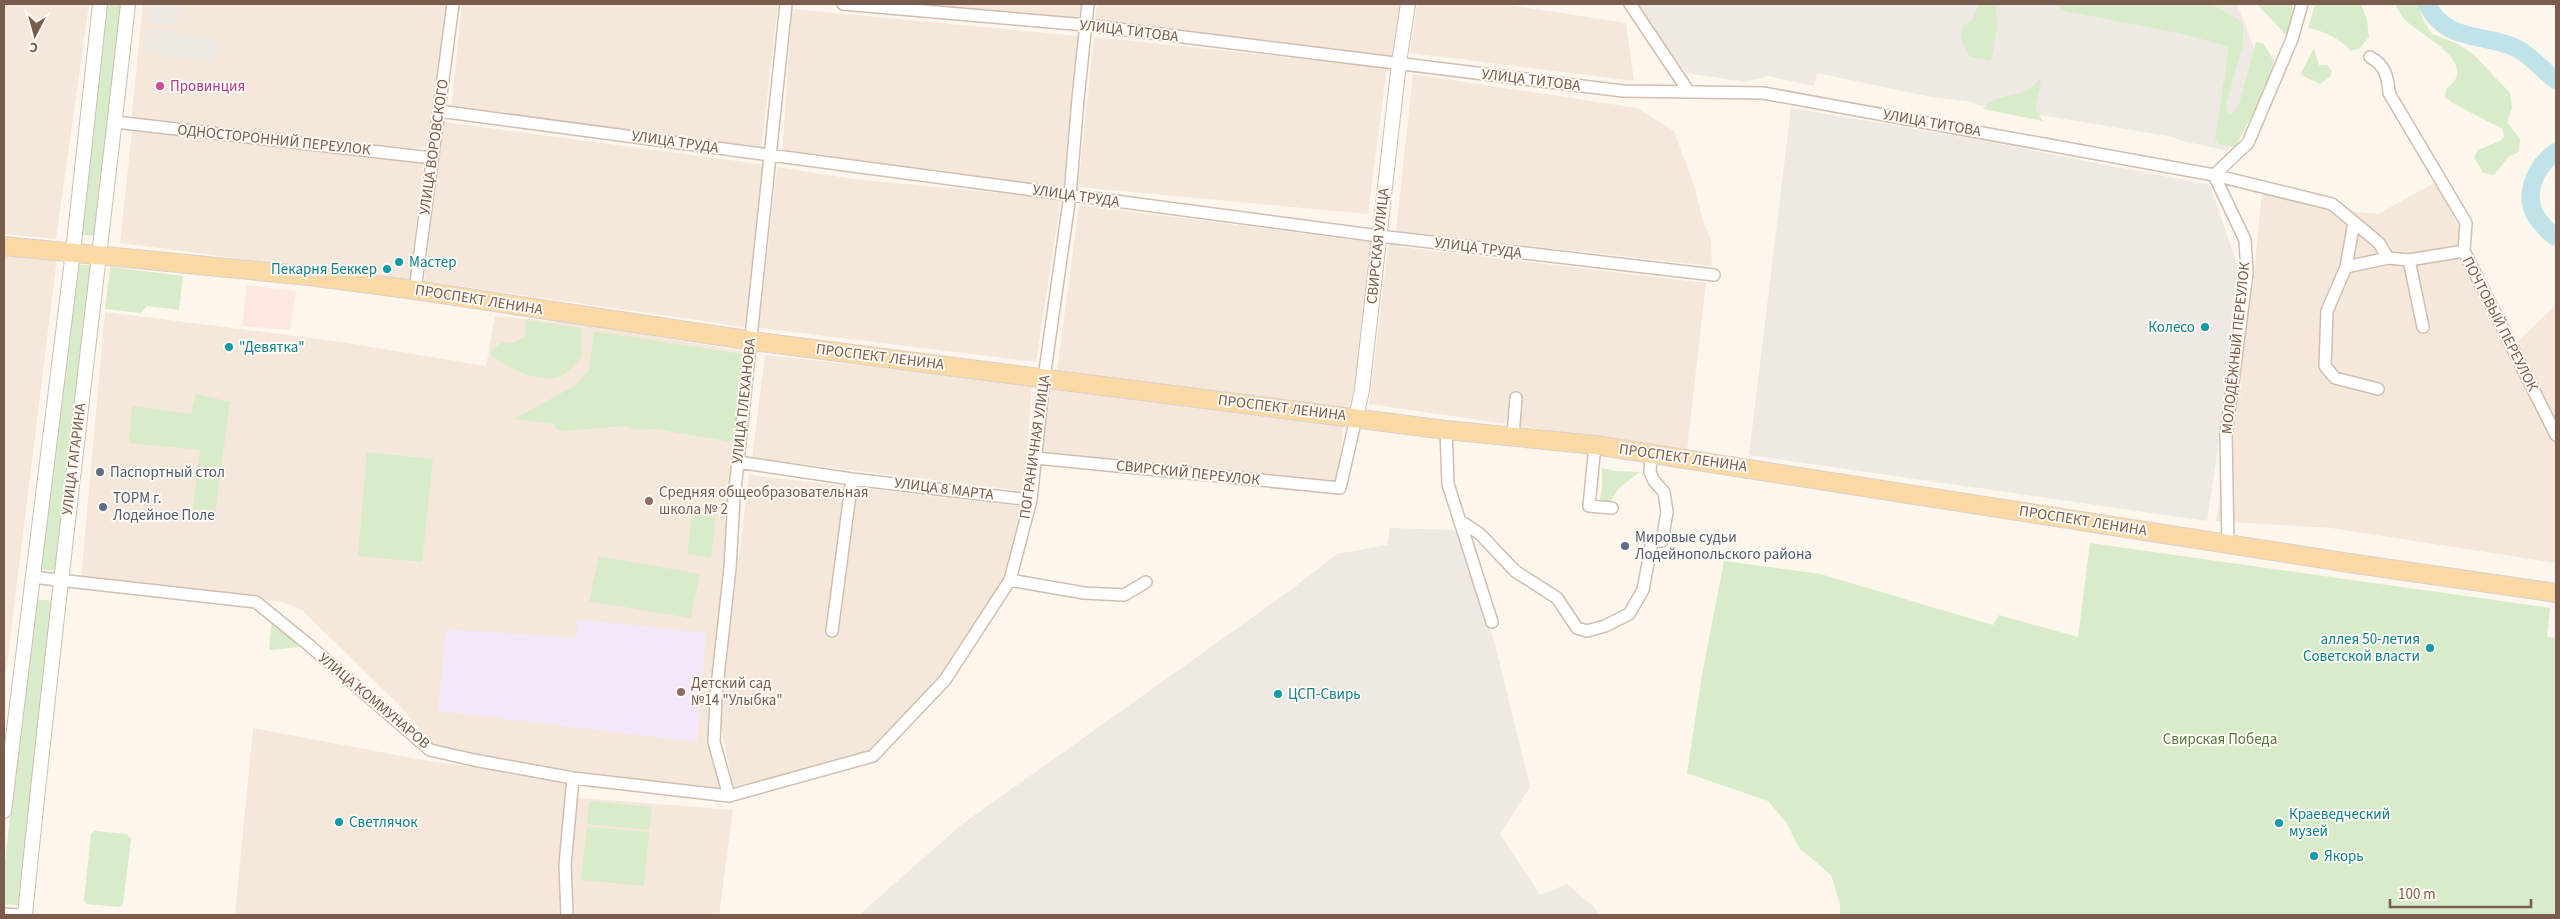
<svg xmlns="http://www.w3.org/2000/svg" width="2560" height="919" font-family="'Source Sans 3',sans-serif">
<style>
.residential{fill:#f5e8da}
.commercial{fill:#fde8e0}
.industrial{fill:#efe9e4}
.education{fill:#f3e8fa}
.green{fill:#d8ecc9}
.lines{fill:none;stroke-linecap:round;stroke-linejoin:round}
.river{stroke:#bfe3e8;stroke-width:18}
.minor-casing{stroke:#d1beb0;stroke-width:14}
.tertiary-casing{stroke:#d1beb0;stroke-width:16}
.primary-casing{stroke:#dad1cd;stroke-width:20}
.minor{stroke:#fff;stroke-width:11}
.tertiary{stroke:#fff;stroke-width:14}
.primary{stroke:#fbd9a5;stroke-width:18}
.hotel-dot{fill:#d1479c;stroke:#fffaf3;stroke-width:2}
.culture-dot{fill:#0f9aa8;stroke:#fffaf3;stroke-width:2}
.service-dot{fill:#5c6f8a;stroke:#fffaf3;stroke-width:2}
.education-dot{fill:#8d6e63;stroke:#fffaf3;stroke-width:2}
.labels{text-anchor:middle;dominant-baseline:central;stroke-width:4;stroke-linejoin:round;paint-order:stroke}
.street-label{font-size:15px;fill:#7a5c4d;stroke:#fffaf3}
.hotel-label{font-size:15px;fill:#b23c85;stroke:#fffaf3;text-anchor:start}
.culture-label{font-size:15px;fill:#0d838f;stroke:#fffaf3;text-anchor:start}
.service-label{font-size:15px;fill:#4e5e75;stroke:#fffaf3;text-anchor:start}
.education-label{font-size:15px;fill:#785e54;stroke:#fffaf3;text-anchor:start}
.park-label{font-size:15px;fill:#537a41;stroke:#fffaf3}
</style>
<rect width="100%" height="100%" fill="#fdf6ec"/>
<path class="residential" d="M 4,4 L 89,4 L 56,239 L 4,234 Z
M 143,4 L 447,4 L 438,102 L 428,147 L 396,149 L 131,123 Z
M 462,4 L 778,5 L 761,149 L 451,110 Z
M 911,4 L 1081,4 L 1079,21 Z
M 1097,4 L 1403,4 L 1397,57 L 1095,20 Z
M 1417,4 L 1502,4 L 1626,23 L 1634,81 L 1410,53 Z
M 792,9 L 1078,36 L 1063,189 L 782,154 Z
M 1094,37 L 1387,68 L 1368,214 L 1078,187 Z
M 1413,74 L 1637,108 L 1674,131 L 1694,185 L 1704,224 L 1711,239 L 1712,266 L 1396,231 Z
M 444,122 L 768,165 L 745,327 L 424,281 Z
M 132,131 L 424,155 L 410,281 L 120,243 Z
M 777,167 L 854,179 L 1061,199 L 1036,362 L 759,328 Z
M 2436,182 L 2461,232 L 2462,258 L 2486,313 L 2556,444 L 2556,563 L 2331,528 L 2216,521 L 2252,292 L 2262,193 L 2332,209 L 2378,214 Z
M 1079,205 L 1378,243 L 1356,409 L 1057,371 Z
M 1389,240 L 1401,247 L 1706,283 L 1687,450 L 1369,404 Z
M 4,252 L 57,257 L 4,689 Z
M 2556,305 L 2556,421 L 2516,343 Z
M 105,312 L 342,342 L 486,366 L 495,316 L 570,323 L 744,351 L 718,631 L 710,747 L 723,777 L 722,792 L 587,777 L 566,770 L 436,747 L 397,703 L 302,610 L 283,602 L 81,579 Z
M 765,355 L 1032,384 L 1024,491 L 752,458 Z
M 1047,389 L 1344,422 L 1338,482 L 1041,454 Z
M 749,475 L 1026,507 L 1000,586 L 948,673 L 876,752 L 843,766 L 733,786 L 719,717 Z
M 253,728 L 428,761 L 568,780 L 580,798 L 733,810 L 719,915 L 235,915 Z"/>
<path class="commercial" d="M 247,285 L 296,291 L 290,330 L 242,326 Z"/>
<path class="industrial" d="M 151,4 L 181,4 L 178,26 L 149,23 Z
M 1636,4 L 2237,4 L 2257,55 L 2228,151 L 2183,141 L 2173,137 L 1978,105 L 1973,102 L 1931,97 L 1817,73 L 1814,86 L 1768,76 L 1746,82 L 1686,73 Z
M 147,28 L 219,39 L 216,63 L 143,52 Z
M 1791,108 L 1973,139 L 2210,185 L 2243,282 L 2207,521 L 1749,455 Z
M 1390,528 L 1453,530 L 1460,536 L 1495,644 L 1530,787 L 1500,834 L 1540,895 L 1567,884 L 1595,908 L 1599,915 L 859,915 L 961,825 L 1292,589 L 1337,554 L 1387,545 Z"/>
<path class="education" d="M 578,619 L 706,633 L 697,742 L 438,711 L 446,629 L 576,638 Z"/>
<path class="green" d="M 104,4 L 123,4 L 95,236 L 77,234 Z
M 1979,4 L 1995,4 L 1998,22 L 1991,61 L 1970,57 L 1961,39 L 1962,26 L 1972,20 Z
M 2054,4 L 2211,4 L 2239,20 L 2243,25 L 2243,44 L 2226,105 L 2228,115 L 2232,114 L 2239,104 L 2256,42 L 2263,43 L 2274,61 L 2264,93 L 2235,147 L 2219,144 L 2215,139 L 2229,47 L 2183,34 L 2065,11 Z
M 2257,4 L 2293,4 L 2289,33 L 2285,34 Z
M 2315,4 L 2361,4 L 2367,20 L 2369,37 L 2360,48 L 2351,51 C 2340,39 2325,31 2308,28 Z
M 2395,4 L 2418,4 L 2424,22 L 2432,34 L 2458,44 L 2473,54 L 2510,93 L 2512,108 L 2507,122 L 2520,139 L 2519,152 L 2509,156 L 2494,175 L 2483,173 L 2474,157 L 2478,150 L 2500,141 L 2504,137 L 2503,129 L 2454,104 L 2445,97 L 2446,89 C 2482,64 2422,36 2405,20 C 2401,16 2398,9 2395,4 Z
M 2314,48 L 2319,65 L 2327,65 L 2332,71 L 2330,77 L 2320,84 L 2303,76 L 2301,73 Z
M 2039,79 L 2041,84 L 2035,108 L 2043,121 L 1983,109 C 1997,90 2024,102 2039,79 Z
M 74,264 L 92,266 L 56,571 L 40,569 Z
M 110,267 L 183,276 L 179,310 L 147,306 L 141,313 L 105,309 Z
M 526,320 L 581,328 L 582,357 C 575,363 569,372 561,376 C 543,386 502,366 489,353 L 501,343 L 516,342 L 525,336 Z
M 594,331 L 749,355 L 738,443 L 655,429 L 635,430 L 625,426 L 560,431 L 555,428 L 555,424 L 514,419 L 576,385 L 589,370 Z
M 196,394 L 230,402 L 215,514 L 193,509 L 200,450 L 129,443 L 132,406 L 191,414 Z
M 367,452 L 433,459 L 422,562 L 358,556 Z
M 1602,468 L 1615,471 L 1640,472 L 1619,488 L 1610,502 L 1599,502 L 1602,490 Z
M 692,513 L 716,517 L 711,558 L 687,554 Z
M 2090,543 L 2550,608 L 2547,637 L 2556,638 L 2556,915 L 1840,915 L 1840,904 L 1831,875 L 1799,848 L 1786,822 L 1768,801 L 1687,773 L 1702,675 L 1724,561 L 1820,574 L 1993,625 L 1999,615 L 2078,637 Z
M 599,556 L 700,574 L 691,618 L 589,601 Z
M 34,599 L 55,601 L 20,906 L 4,904 L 4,872 Z
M 272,618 L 299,647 L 269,650 Z
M 589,801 L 652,807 L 649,830 L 587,824 Z
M 587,827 L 649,832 L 644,886 L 581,880 Z
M 95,831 L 127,834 L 131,839 L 123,904 L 120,907 L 86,904 L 84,900 L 91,834 Z"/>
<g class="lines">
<path class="river" d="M 2427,4 C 2445,42 2482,33 2514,47 C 2532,55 2541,70 2556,80
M 2556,152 C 2533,168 2520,201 2542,224 C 2546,229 2550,234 2556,237"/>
<g class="minor-casing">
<path id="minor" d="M 843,4 L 1086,25 L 1623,91 L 1763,93 L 2214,175 L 2332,204 L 2379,243 L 2388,258 L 2409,260 L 2464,251
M 1630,4 L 1689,92
M 2370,57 C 2385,65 2388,77 2389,93 L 2466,223 L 2464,251 L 2556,435
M 439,111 L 1379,236 L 1714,275
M 115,122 L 432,158
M 2214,175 L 2245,240 L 2247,273 L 2226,435 L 2228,544
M 2214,175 L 2248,143 L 2292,39 L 2302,4
M 2354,222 L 2346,267 L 2388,258
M 2409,260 L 2423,327
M 2346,267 L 2327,311 L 2325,366 L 2335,378 L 2378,389
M 415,290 L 453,4
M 1446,430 L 1448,484 L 1492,622
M 1513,436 L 1516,398
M 1595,445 L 1589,506 L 1612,508
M 1036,458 L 1340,488 L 1356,418
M 738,462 L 852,479 L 1031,500
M 1459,520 L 1480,534 L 1515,571 L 1557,598 L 1577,628 L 1587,631 L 1605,626 L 1629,614 L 1643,590 L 1652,541 L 1662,541 L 1667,512 L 1664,492 L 1654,481 L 1650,472 L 1651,454
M 32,577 L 256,602 L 310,646 L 430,750 L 474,760 L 573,778 L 729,796 L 873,756 L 945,680 L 1010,580 L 1031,500 L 1044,378 L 1070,195 L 1078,99 L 1088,4
M 1010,580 L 1084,593 L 1124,595 L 1146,582
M 832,631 L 852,479
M 729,796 L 714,742 L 716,696 L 730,568 L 734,499 L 786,4
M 4,914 L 21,915
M 567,915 L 565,865 L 573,778"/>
</g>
<g class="tertiary-casing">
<path id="tertiary" d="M 1356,418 L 1362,390 L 1399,63 L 1408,4
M 4,811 L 73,252 L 100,4
M 25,915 C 55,611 94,308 128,4"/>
</g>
<g class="primary-casing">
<path id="primary" d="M 4,246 L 309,276 L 415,290 L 760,342 L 1446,430 L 1595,445 L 2356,564 L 2556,593"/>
</g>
<use href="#minor" class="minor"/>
<use href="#tertiary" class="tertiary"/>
<use href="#primary" class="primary"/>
</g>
<circle class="hotel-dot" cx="160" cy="86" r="5"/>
<g class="culture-dot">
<circle cx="399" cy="262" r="5"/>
<circle cx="387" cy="269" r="5"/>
<circle cx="2205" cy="327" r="5"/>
<circle cx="229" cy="347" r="5"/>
<circle cx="2430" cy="648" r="5"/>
<circle cx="1278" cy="694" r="5"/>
<circle cx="339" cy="822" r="5"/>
<circle cx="2279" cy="823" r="5"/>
<circle cx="2314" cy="856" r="5"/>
</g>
<g class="service-dot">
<circle cx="100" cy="472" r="5"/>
<circle cx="103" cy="507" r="5"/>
<circle cx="1625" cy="546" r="5"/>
</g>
<g class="education-dot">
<circle cx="649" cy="501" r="5"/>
<circle cx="681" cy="692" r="5"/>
</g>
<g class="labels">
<g class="street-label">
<text transform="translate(1129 31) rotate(7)">УЛИЦА ТИТОВА</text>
<text transform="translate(1531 80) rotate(7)">УЛИЦА ТИТОВА</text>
<text transform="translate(1932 123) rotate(10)">УЛИЦА ТИТОВА</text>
<text transform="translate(274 140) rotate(6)">ОДНОСТОРОННИЙ ПЕРЕУЛОК</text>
<text transform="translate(675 142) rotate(8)">УЛИЦА ТРУДА</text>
<text transform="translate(434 147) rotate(-82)">УЛИЦА ВОРОВСКОГО</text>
<text transform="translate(1076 196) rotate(8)">УЛИЦА ТРУДА</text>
<text transform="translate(1378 246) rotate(-84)">СВИРСКАЯ УЛИЦА</text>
<text transform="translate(1478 248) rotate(7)">УЛИЦА ТРУДА</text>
<text transform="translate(479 300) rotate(9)">ПРОСПЕКТ ЛЕНИНА</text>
<text transform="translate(2500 324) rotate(63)">ПОЧТОВЫЙ ПЕРЕУЛОК</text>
<text transform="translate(2236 348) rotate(-84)">МОЛОДЁЖНЫЙ ПЕРЕУЛОК</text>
<text transform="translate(880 357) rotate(7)">ПРОСПЕКТ ЛЕНИНА</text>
<text transform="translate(744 401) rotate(-84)">УЛИЦА ПЛЕХАНОВА</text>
<text transform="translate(1282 408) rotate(7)">ПРОСПЕКТ ЛЕНИНА</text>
<text transform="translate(1035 447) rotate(-82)">ПОГРАНИЧНАЯ УЛИЦА</text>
<text transform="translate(1683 458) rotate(8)">ПРОСПЕКТ ЛЕНИНА</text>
<text transform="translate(74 459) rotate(-83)">УЛИЦА ГАГАРИНА</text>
<text transform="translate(1188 473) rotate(6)">СВИРСКИЙ ПЕРЕУЛОК</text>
<text transform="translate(944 489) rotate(7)">УЛИЦА 8 МАРТА</text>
<text transform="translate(2083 521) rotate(9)">ПРОСПЕКТ ЛЕНИНА</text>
<text transform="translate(374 701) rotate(40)">УЛИЦА КОММУНАРОВ</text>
</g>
<g class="hotel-label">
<text x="170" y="86">Провинция</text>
</g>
<g class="culture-label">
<text x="409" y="262">Мастер</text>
<text x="377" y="269" text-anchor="end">Пекарня Беккер</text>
<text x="2195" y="327" text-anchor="end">Колесо</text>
<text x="239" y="347">"Девятка"</text>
<text x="2420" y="639" text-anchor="end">аллея 50-летия<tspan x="2420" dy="17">Советской власти</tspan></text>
<text x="1288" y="694">ЦСП-Свирь</text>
<text x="2289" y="814">Краеведческий<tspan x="2289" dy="17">музей</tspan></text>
<text x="349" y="822">Светлячок</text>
<text x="2324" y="856">Якорь</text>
</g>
<g class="service-label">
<text x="110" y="472">Паспортный стол</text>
<text x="113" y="498">ТОРМ г.<tspan x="113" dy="17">Лодейное Поле</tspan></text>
<text x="1635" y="537">Мировые судьи<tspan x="1635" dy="17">Лодейнопольского района</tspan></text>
</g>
<g class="education-label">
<text x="659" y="492">Средняя общеобразовательная<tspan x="659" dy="17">школа № 2</tspan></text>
<text x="691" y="683">Детский сад<tspan x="691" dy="17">№14 "Улыбка"</tspan></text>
</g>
<g class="park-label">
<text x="2220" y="739">Свирская Победа</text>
</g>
</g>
<rect width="2560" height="919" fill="none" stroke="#7a5c4d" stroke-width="10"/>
<g transform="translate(35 35) rotate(186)" stroke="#fffaf3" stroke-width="4" paint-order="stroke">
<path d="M0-4L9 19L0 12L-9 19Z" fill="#7a5c4d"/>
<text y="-8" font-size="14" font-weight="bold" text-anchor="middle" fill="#7a5c4d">С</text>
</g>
<path d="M2390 899v8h141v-8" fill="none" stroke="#7a5c4d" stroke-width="2.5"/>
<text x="2398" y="899" font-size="15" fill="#7a5c4d" stroke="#fffaf3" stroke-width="4" paint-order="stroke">100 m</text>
</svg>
